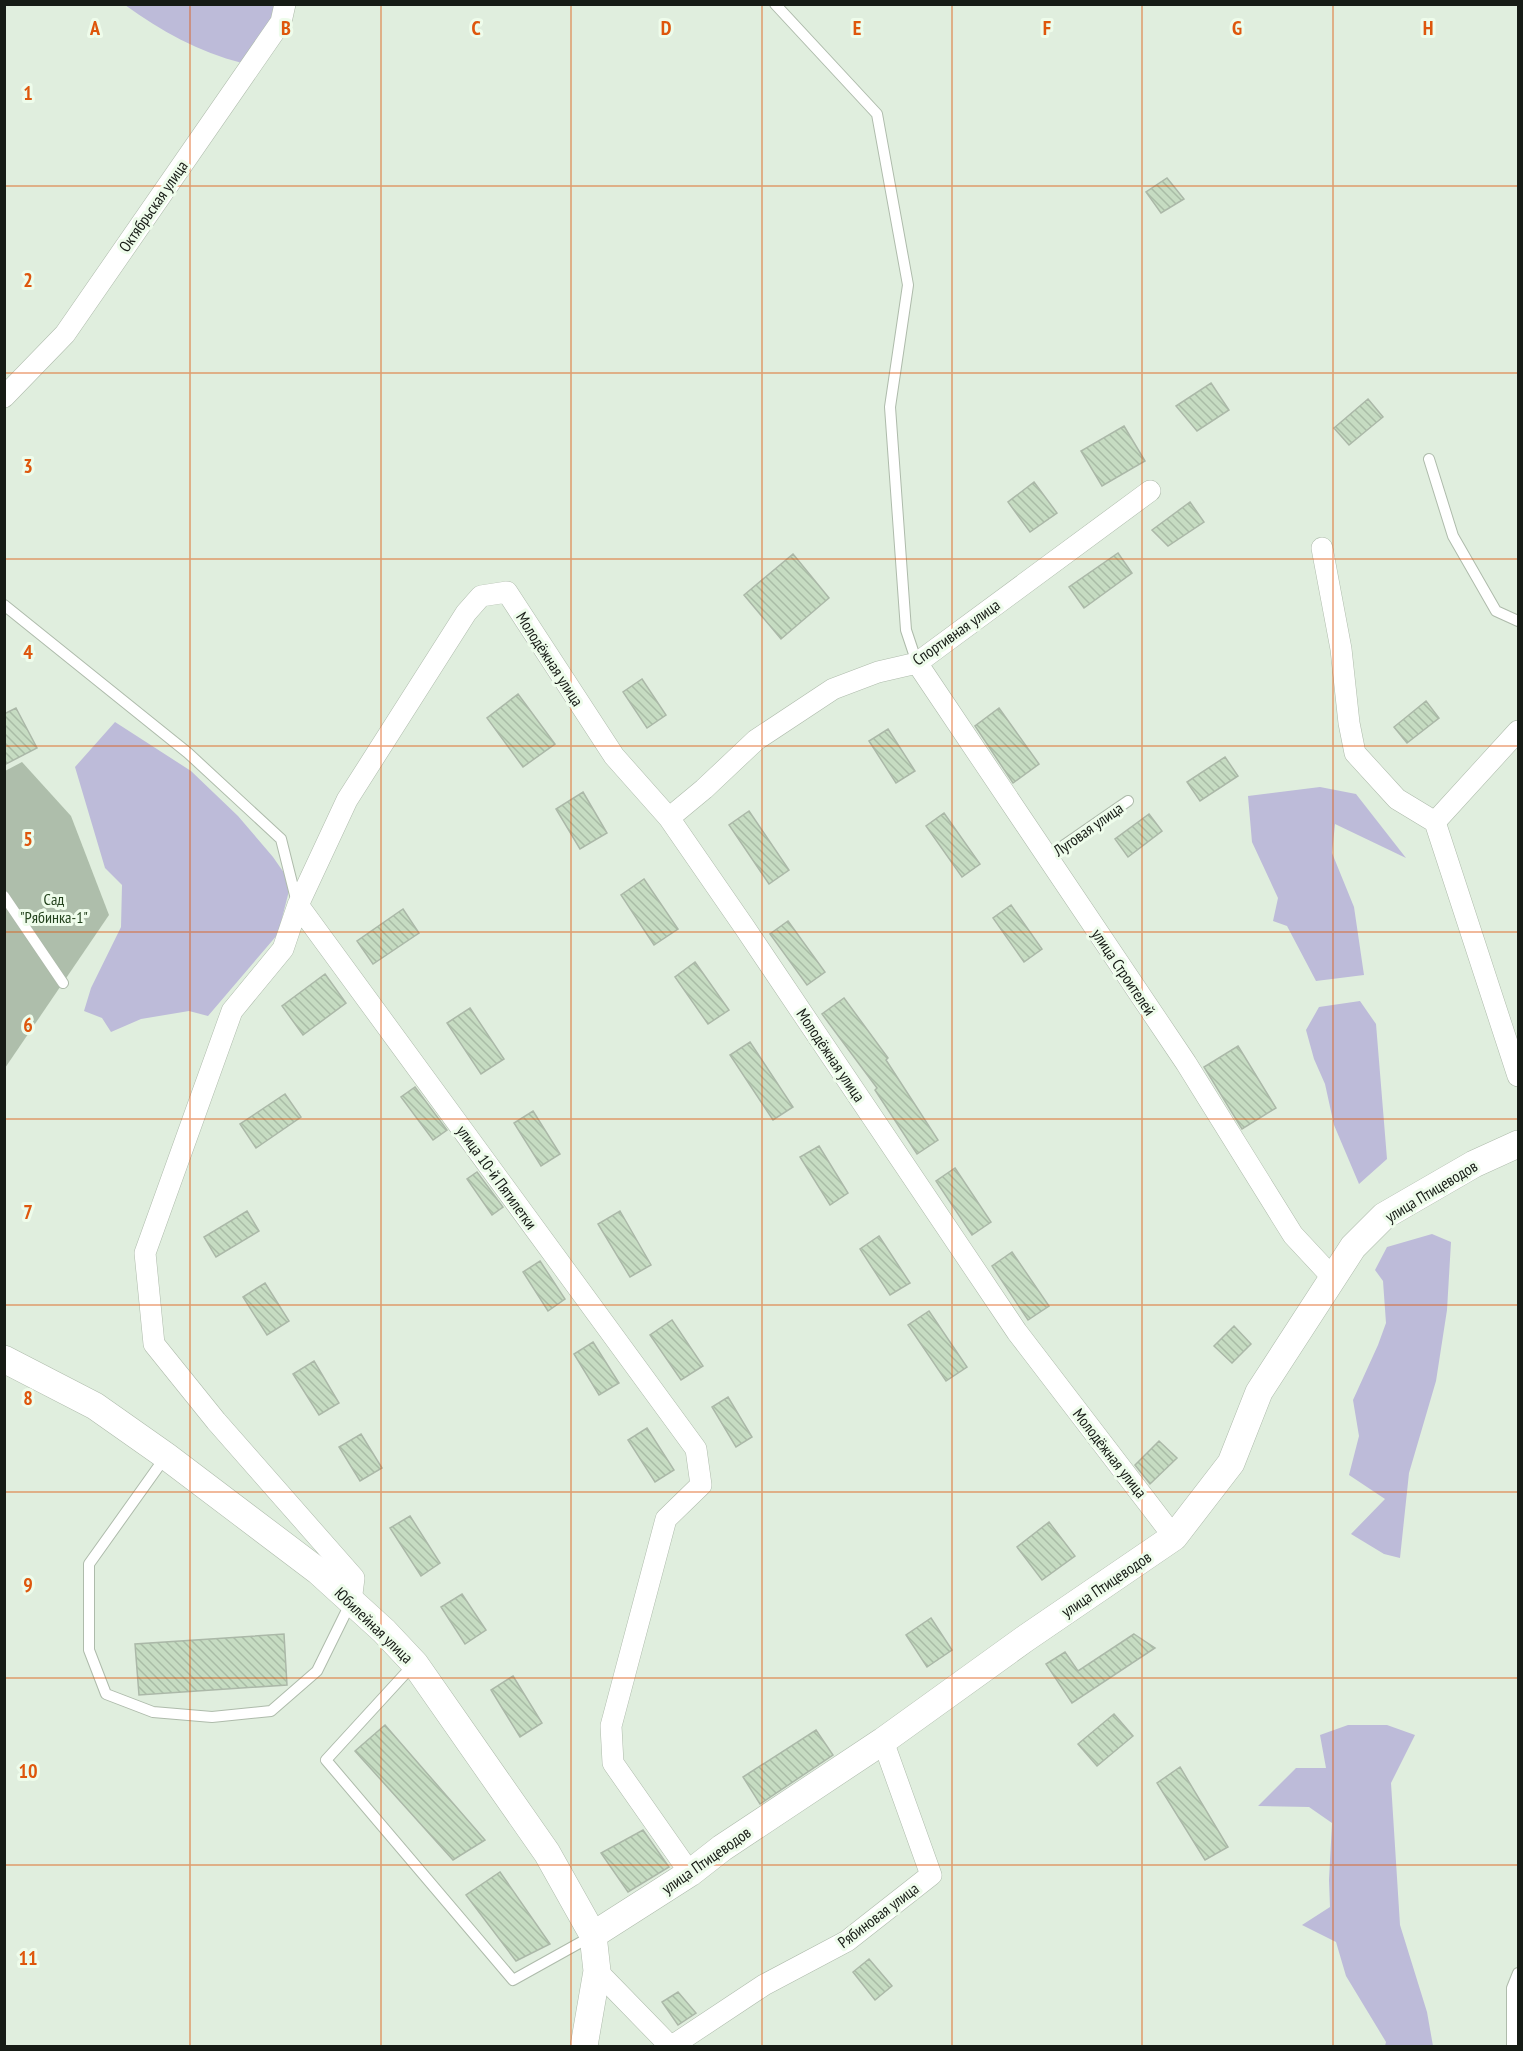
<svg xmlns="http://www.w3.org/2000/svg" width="1523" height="2051" font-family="'PT Sans Narrow',sans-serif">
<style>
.garden{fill:#aebeab}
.water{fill:#bdbbd9}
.building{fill:url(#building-back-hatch);stroke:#abb8a8;stroke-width:1.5}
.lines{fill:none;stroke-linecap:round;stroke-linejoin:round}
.service-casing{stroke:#aebbab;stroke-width:12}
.minor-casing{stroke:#aebbab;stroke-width:22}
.tertiary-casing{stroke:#aebbab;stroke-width:28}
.service{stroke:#fff;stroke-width:10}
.minor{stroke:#fff;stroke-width:21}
.tertiary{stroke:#fff;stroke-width:27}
.grid{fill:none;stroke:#de560c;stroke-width:1.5;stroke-opacity:0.55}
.labels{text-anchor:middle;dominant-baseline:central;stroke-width:6;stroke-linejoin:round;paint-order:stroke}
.street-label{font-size:16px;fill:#161b15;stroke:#eefceb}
.park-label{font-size:16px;fill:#23421d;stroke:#eefceb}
.grid-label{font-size:20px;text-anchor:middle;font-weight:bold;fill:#de560c;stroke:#eefceb;stroke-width:6;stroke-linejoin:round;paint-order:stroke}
</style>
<defs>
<pattern id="building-back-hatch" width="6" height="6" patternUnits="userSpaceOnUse" patternTransform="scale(1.5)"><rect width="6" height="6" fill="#c6dcc2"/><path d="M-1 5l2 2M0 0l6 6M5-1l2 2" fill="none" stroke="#a9bca6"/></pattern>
</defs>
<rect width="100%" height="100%" fill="#e0eede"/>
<path class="garden" d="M 22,762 L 71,816 L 109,915 L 5,1068 L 5,771 Z"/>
<path class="water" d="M 125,5 L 284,5 L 242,63 C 199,52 161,31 125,5 Z
M 115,722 L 191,771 L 238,816 L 273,857 L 291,883 L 278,934 L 208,1016 L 189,1011 L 141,1019 L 111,1032 L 102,1018 L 84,1011 L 91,988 L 121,927 L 122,885 L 105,868 L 75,767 Z
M 1320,787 L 1356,794 L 1406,858 L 1335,824 L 1332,853 L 1354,907 L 1364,975 L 1316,981 L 1287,926 L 1273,921 L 1278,898 L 1252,842 L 1248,796 Z
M 1360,1001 L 1376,1024 L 1387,1159 L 1359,1184 L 1334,1125 L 1325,1084 L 1314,1059 L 1306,1030 L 1319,1007 Z
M 1432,1234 L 1451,1242 L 1447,1310 L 1436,1381 L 1409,1473 L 1400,1558 L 1384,1554 L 1351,1534 L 1385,1499 L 1349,1475 L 1359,1436 L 1353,1400 L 1378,1345 L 1386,1323 L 1383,1281 L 1375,1270 L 1387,1247 Z
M 1348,1725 L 1387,1725 L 1415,1735 L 1391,1783 L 1400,1925 L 1427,2012 L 1433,2046 L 1385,2046 L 1386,2042 L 1346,1976 L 1336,1942 L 1302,1925 L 1330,1907 L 1329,1880 L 1332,1823 L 1309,1807 L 1258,1806 L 1296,1768 L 1326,1768 L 1320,1735 Z"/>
<path class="building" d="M 1167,178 L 1184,199 L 1161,213 L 1146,192 Z
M 1211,383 L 1229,410 L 1197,431 L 1176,406 Z
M 1368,399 L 1383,417 L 1349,445 L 1334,428 Z
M 1124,426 L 1145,461 L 1102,486 L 1081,451 Z
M 1034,482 L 1057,513 L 1030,532 L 1008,502 Z
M 1190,502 L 1204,522 L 1168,546 L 1152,530 Z
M 1118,553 L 1132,573 L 1084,608 L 1069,587 Z
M 793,554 L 829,598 L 781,639 L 744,595 Z
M 642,679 L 666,715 L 647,728 L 623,692 Z
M 518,694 L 555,744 L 523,767 L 487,718 Z
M 1426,701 L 1439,718 L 1407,743 L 1394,727 Z
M 16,708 L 37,748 L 4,765 L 4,714 Z
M 999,708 L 1039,764 L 1013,783 L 975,726 Z
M 888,729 L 915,771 L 896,783 L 869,741 Z
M 1225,757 L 1238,776 L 1200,801 L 1187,782 Z
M 583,792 L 607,833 L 580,849 L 556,809 Z
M 749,811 L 789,870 L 769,884 L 729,825 Z
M 944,813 L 980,864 L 962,877 L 926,826 Z
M 1149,814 L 1162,831 L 1128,857 L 1115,839 Z
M 644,879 L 678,929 L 654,945 L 621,895 Z
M 1011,905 L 1042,949 L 1024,962 L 993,918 Z
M 403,909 L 419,933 L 373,964 L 357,941 Z
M 788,921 L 825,972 L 807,985 L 770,934 Z
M 695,962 L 729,1010 L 708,1024 L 675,977 Z
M 325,974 L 346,1003 L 303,1035 L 282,1006 Z
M 844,998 L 888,1058 L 886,1060 L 938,1140 L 917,1154 L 875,1090 L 877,1088 L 822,1014 Z
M 470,1008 L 504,1059 L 481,1074 L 447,1023 Z
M 750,1042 L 793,1107 L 773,1120 L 730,1055 Z
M 1238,1046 L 1276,1108 L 1242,1129 L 1204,1067 Z
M 415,1087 L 447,1130 L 433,1140 L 401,1097 Z
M 285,1094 L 301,1117 L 256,1148 L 240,1124 Z
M 533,1111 L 560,1154 L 541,1166 L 514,1123 Z
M 819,1146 L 848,1193 L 830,1205 L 800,1157 Z
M 955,1168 L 991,1222 L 972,1235 L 936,1181 Z
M 477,1172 L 503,1207 L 492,1215 L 467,1179 Z
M 247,1211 L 259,1231 L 216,1257 L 204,1237 Z
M 620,1211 L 651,1265 L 630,1277 L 598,1224 Z
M 879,1236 L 910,1283 L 890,1295 L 860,1249 Z
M 1012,1252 L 1049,1306 L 1028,1320 L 992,1266 Z
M 540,1261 L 565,1299 L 548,1311 L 523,1272 Z
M 265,1283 L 289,1321 L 267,1335 L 243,1297 Z
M 929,1311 L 967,1367 L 946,1381 L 908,1325 Z
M 672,1320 L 703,1366 L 681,1380 L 650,1335 Z
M 1234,1326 L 1251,1344 L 1232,1363 L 1214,1346 Z
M 593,1342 L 619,1383 L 599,1395 L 574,1354 Z
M 314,1361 L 339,1403 L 319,1415 L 293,1374 Z
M 728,1397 L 752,1437 L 736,1447 L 712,1407 Z
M 647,1428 L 674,1470 L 655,1482 L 628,1440 Z
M 361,1434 L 382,1468 L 360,1481 L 339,1447 Z
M 1159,1441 L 1177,1458 L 1150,1484 L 1135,1465 Z
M 410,1516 L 440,1563 L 421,1576 L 390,1528 Z
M 1049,1522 L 1075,1556 L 1042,1580 L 1017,1547 Z
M 462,1594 L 486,1630 L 465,1644 L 441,1607 Z
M 931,1618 L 952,1650 L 927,1667 L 906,1635 Z
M 284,1634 L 287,1685 L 139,1695 L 135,1644 Z
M 1134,1634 L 1155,1648 L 1072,1703 L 1046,1664 L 1065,1652 L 1078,1671 Z
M 513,1676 L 542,1723 L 520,1737 L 491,1690 Z
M 1114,1714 L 1133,1736 L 1097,1766 L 1078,1744 Z
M 385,1725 L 485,1840 L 453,1860 L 355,1751 Z
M 816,1730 L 833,1755 L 760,1804 L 743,1777 Z
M 1180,1767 L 1228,1847 L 1205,1860 L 1157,1783 Z
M 643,1830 L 669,1867 L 628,1892 L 601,1853 Z
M 500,1872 L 550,1944 L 516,1961 L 466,1895 Z
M 869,1959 L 892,1986 L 875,2000 L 853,1972 Z
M 678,1992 L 696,2013 L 678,2025 L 662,2002 Z"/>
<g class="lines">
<g class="service-casing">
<path id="service" d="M 775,4 L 877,114 L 908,285 L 890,407 L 906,630 L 917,663
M 1429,459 L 1453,536 L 1496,611 L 1518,621
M 4,605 L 188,753 L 281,839 L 297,903
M 1047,857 L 1128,801
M 4,896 L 63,983
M 166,1456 L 89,1564 L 89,1650 L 106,1694 L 153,1712 L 212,1717 L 271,1711 L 317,1671 L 351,1602
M 414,1664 L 326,1760 L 513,1980 L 592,1936
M 1512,2046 L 1512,1988 L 1518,1973"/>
</g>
<g class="minor-casing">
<path id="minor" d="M 4,397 L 65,334 L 281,22 L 285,4
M 1322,548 L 1341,649 L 1349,723 L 1355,753 L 1397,799 L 1435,822 L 1518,1076
M 917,663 L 1186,1063 L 1293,1235 L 1333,1278
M 669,818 L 704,789 L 756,740 L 833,689 L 878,672 L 917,663 L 1150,491
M 1435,822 L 1518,731
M 298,905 L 696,1449 L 701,1485 L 666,1519 L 611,1726 L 613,1763 L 690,1873
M 351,1602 L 354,1578 L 216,1421 L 154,1344 L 145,1253 L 232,1011 L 283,949 L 298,905 L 347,800 L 466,613 L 481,596 L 507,592 L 614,756 L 669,818 L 745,928 L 1017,1332 L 1174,1537
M 597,1971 L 670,2046
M 672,2046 L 764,1985 L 847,1941 L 931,1875 L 883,1741"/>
</g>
<g class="tertiary-casing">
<path id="tertiary" d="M 4,1359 L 95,1406 L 166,1456 L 318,1571 L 384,1631 L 415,1664 L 547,1853 L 593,1935 L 597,1971 L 584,2046
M 593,1935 L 690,1873 L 722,1848 L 883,1741 L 1026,1638 L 1174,1537 L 1231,1463 L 1259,1392 L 1353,1247 L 1384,1216 L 1474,1164 L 1518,1144"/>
</g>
<use href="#service" class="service"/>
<use href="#minor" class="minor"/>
<use href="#tertiary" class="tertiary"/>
</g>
<path class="grid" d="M 190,4 L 190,2046M 381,4 L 381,2046M 571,4 L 571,2046M 762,4 L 762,2046M 952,4 L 952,2046M 1142,4 L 1142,2046M 1333,4 L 1333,2046M 4,186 L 1518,186M 4,373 L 1518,373M 4,559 L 1518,559M 4,746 L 1518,746M 4,932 L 1518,932M 4,1119 L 1518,1119M 4,1305 L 1518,1305M 4,1492 L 1518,1492M 4,1678 L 1518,1678M 4,1865 L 1518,1865"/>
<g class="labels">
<g class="street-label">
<text transform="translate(153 206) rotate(-55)">Октябрьская улица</text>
<text transform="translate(956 632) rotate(-35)">Спортивная улица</text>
<text transform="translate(550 659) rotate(57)">Молодёжная улица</text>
<text transform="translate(1088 829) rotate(-35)">Луговая улица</text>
<text transform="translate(1124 972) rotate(56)">улица Строителей</text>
<text transform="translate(831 1055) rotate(56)">Молодёжная улица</text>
<text transform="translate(497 1177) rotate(54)">улица 10-й Пятилетки</text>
<text transform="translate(1431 1191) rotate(-31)">улица Птицеводов</text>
<text transform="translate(1110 1453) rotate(52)">Молодёжная улица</text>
<text transform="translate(1106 1584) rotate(-34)">улица Птицеводов</text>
<text transform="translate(374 1625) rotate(44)">Юбилейная улица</text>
<text transform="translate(706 1860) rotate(-35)">улица Птицеводов</text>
<text transform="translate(878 1915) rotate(-37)">Рябиновая улица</text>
</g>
<g class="park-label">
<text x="54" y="899">Сад<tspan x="54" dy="18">"Рябинка-1"</tspan></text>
</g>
</g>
<g class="grid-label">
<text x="95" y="35">A</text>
<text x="286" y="35">B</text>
<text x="476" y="35">C</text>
<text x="666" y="35">D</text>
<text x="857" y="35">E</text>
<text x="1047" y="35">F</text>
<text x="1237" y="35">G</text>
<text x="1428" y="35">H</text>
<text x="28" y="100">1</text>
<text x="28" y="287">2</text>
<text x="28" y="473">3</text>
<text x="28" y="659">4</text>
<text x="28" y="846">5</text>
<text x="28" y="1032">6</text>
<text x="28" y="1219">7</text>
<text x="28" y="1405">8</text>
<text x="28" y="1592">9</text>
<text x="28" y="1778">10</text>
<text x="28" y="1965">11</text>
</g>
<rect width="1523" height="2051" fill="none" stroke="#161b15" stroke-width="12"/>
</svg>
